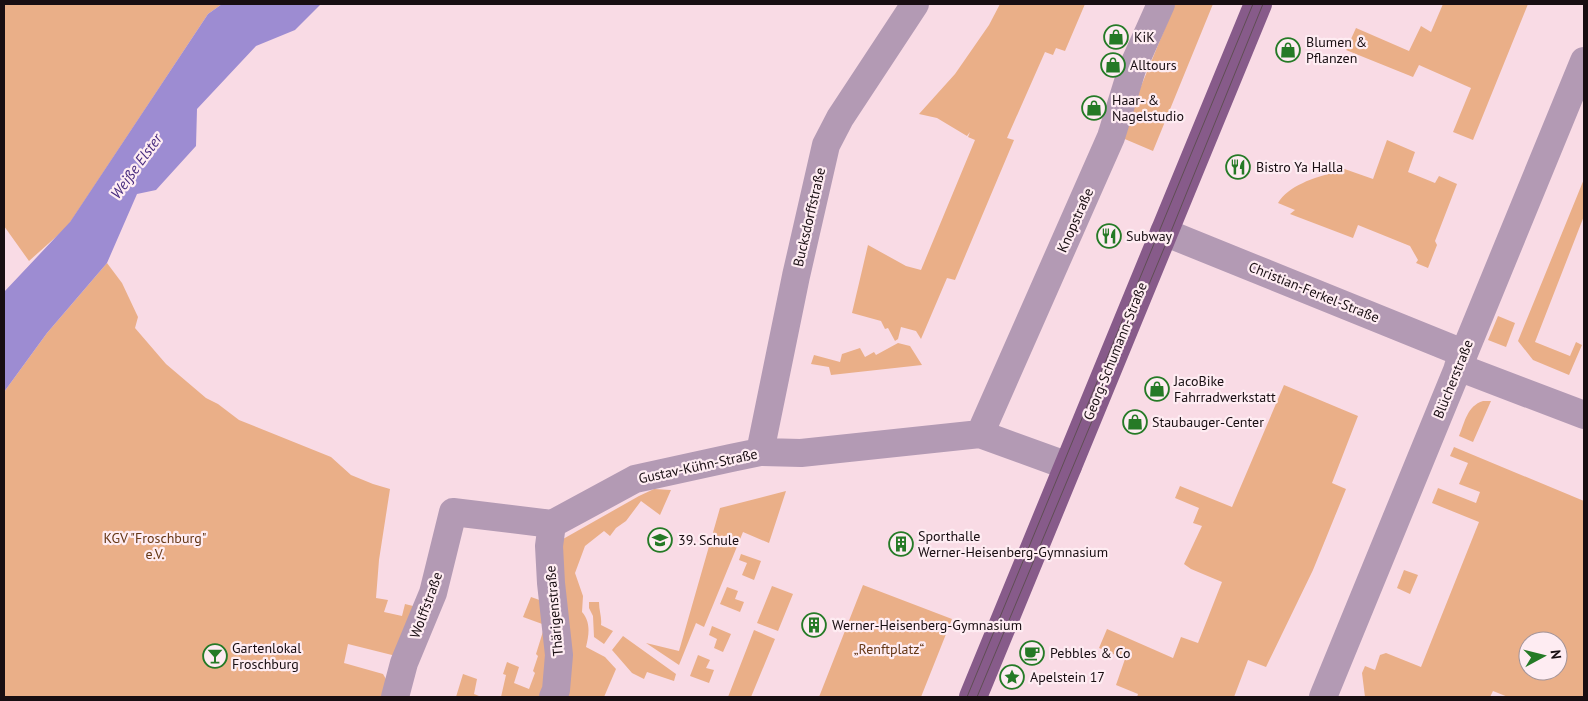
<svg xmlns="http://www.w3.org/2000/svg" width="1588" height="701" font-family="'PT Sans',sans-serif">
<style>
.green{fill:#eaaf88;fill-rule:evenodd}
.water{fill:#9d8cd2}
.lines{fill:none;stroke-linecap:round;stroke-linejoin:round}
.minor{stroke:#b39ab4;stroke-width:28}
.major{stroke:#875b8a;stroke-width:28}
.tram{stroke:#5f4e54;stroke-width:1}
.labels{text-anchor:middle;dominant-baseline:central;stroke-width:4.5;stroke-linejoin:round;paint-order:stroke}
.poi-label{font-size:14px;fill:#180e12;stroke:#feecf2;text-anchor:start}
.street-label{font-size:14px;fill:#180e12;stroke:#feecf2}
.park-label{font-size:14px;fill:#653715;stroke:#feecf2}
.water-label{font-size:15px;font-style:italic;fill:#482c7f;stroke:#feecf2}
</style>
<rect width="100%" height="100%" fill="#f9dbe5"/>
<path class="green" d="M 4,4 L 222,4 L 208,14 L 67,227 L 29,261 L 4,226 Z
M 1000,4 L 1085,4 L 1065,51 L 1056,48 L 1053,55 L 1045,52 L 1007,138 L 1014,140 L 955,280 L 947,278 L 921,339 L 916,331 L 901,327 L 898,339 L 895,341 L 888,328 L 885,329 L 881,321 L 852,313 L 868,245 L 906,266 L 921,270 L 975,140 L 968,137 L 970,132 L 967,136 L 937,118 L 919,114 L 955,74 L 989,25 Z
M 1175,4 L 1213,4 L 1153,151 L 1120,137 Z
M 1443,4 L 1528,4 L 1473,140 L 1453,132 L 1471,88 L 1419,65 L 1413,77 L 1346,50 L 1356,28 L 1409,51 L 1421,26 L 1431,32 Z
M 1387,140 L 1415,152 L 1408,172 L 1435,183 L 1439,176 L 1457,184 L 1435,241 L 1437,245 L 1428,268 L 1416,263 L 1418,260 L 1410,246 L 1358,225 L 1353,238 L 1290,214 L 1295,210 L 1278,203 C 1288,186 1315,177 1333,173 L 1336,166 L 1373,179 Z
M 1584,179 L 1584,216 L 1535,342 L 1570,356 L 1576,342 L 1582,345 L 1569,375 L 1533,360 L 1518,341 Z
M 107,263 L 122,283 L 138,317 L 135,328 L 166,364 L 206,398 L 218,404 L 239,420 L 331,457 L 351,475 L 373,484 L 390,489 L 379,560 L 376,598 L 388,600 L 384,612 L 402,616 L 405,604 L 417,607 L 400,657 L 348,644 L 344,663 L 383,674 L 390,686 L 386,697 L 4,697 L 4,392 L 47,333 Z
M 1498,316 L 1515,323 L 1506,347 L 1488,340 Z
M 898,343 L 910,346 L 922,365 L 831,375 L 829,367 L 811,364 L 814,355 L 840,362 L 842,354 L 860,348 L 865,357 L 874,352 L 876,355 Z
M 1284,385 L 1358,416 L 1332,483 L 1346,489 L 1313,570 L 1266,667 L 1248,660 L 1234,697 L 1137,697 L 1138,694 L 1116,685 L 1125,659 L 1099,648 L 1107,629 L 1173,658 L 1181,637 L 1198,643 L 1222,582 L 1191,569 L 1184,564 L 1202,526 L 1193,523 L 1199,508 L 1175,498 L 1180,486 L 1232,507 Z
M 1483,401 L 1491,401 L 1473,442 L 1459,436 C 1465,422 1467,406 1483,401 Z
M 1454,447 L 1584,501 L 1584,697 L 1508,697 L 1493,691 L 1490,697 L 1365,697 L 1362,673 L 1365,666 L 1375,670 L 1380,655 L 1386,653 L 1421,667 L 1479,522 L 1432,503 L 1438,488 L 1476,503 L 1480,492 L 1459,484 L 1468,463 L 1450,456 ZM 1528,641 L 1558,641 L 1558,671 L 1528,671 Z
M 654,489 L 671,490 L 660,515 L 641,501 L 626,521 L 616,528 L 610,536 L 604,531 L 585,546 L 575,573 L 583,596 L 582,612 C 591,622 589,635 586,647 L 605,657 L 616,669 L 604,697 L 557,697 L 556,543 L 639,496 Z
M 786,491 L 769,543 L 743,532 L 704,627 L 696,623 L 679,665 L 646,643 L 679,651 L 720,508 Z
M 741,554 L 761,561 L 754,580 L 742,575 L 747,563 L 739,560 Z
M 1404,570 L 1418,575 L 1410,594 L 1397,588 Z
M 863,585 L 952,619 L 921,697 L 819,697 Z
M 772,586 L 793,594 L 778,631 L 757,623 Z
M 727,587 L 738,591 L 735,599 L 744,602 L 740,612 L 720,604 Z
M 531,597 L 548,603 L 545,697 L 501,697 L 506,675 L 503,674 L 507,662 L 519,667 L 514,683 L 529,689 L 535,673 L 533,671 L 538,656 L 536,654 L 545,625 L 523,617 Z
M 589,602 L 599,602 C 599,611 602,617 601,625 L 613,631 L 604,644 L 594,637 L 593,616 L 589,608 Z
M 712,626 L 731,634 L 723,652 L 714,648 L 717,639 L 709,635 Z
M 754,630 L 775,639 L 751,697 L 728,697 Z
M 623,636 L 676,674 L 674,681 L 647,672 L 644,679 L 632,673 L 612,650 Z
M 698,655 L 710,660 L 706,668 L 714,670 L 709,683 L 690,676 Z
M 463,674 L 477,679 L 474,694 L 479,696 L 478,697 L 456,697 Z"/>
<path class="water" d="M 222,4 L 321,4 L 295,30 L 256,46 L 197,109 L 196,146 L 156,190 L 137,194 L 107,263 L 47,333 L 4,392 L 4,292 L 70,222 L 208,14 Z"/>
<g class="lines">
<path class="minor" d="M 1164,232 L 1463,353
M 1458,367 L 1584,415
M 980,434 L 1111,137 L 1132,69 L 1161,4
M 760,452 L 796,276 L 826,145 L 840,118 L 915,4
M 552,524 L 549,546 L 551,583 L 559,655 L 556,690 L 553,697
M 395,697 L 404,663 L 433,593 L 453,512 L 552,524 L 635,479 L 731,458 L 760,452 L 801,453 L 980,434 L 1068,466
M 1323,697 L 1584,61"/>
<path class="major" d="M 973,697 L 1258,4"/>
<path class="tram" d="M 967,697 L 1253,4
M 977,697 L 1170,234 L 1263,4"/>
</g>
<defs>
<g id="shop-ring" transform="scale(1.25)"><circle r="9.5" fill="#feecf2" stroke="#257a26" stroke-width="1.5"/><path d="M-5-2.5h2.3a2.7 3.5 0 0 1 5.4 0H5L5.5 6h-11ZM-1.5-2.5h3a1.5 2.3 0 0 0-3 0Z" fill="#257a26"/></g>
<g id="restaurant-ring" transform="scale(1.25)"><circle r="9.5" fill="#feecf2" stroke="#257a26" stroke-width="1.5"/><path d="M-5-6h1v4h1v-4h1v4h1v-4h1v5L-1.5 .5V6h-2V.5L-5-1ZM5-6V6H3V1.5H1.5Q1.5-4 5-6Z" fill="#257a26"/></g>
<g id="school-ring" transform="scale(1.25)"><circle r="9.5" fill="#feecf2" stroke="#257a26" stroke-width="1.5"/><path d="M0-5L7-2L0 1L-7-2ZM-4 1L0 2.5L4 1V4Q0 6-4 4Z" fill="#257a26"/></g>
<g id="building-ring" transform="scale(1.25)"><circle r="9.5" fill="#feecf2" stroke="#257a26" stroke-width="1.5"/><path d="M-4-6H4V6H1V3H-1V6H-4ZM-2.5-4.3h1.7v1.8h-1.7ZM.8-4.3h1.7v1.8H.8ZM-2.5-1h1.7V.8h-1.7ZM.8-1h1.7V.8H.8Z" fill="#257a26"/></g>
<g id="cafe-ring" transform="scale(1.25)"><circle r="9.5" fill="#feecf2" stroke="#257a26" stroke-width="1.5"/><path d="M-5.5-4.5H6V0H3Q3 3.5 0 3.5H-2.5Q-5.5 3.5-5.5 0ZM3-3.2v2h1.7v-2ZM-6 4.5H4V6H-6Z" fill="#257a26"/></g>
<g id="bar-ring" transform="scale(1.25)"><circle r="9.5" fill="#feecf2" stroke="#257a26" stroke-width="1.5"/><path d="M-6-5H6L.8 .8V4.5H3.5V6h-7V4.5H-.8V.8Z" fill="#257a26"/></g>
<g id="sight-ring" transform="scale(1.25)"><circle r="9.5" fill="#feecf2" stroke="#257a26" stroke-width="1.5"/><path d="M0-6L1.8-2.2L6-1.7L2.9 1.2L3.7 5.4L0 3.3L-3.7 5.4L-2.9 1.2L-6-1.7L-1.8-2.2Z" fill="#257a26"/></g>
</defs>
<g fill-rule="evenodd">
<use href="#shop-ring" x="1116" y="37"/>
<use href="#shop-ring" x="1288" y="50"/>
<use href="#shop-ring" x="1113" y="65"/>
<use href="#shop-ring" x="1094" y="108"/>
<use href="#restaurant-ring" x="1238" y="167"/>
<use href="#restaurant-ring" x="1109" y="236"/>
<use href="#shop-ring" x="1157" y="389"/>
<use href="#shop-ring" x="1135" y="422"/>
<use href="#school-ring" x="660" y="540"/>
<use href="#building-ring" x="901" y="544"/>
<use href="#building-ring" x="814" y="625"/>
<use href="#cafe-ring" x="1032" y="653"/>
<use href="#bar-ring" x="215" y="656"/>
<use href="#sight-ring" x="1012" y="677"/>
</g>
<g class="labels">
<g class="poi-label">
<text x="1134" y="37">KiK</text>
<text x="1306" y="42">Blumen &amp;<tspan x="1306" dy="16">Pflanzen</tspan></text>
<text x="1130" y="65">Alltours</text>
<text x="1112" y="100">Haar- &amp;<tspan x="1112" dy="16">Nagelstudio</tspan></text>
<text x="1256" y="167">Bistro Ya Halla</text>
<text x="1126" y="236">Subway</text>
<text x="1174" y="381">JacoBike<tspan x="1174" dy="16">Fahrradwerkstatt</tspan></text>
<text x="1152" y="422">Staubauger-Center</text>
<text x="918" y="536">Sporthalle<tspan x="918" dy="16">Werner-Heisenberg-Gymnasium</tspan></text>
<text x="678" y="540">39. Schule</text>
<text x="832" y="625">Werner-Heisenberg-Gymnasium</text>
<text x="232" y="648">Gartenlokal<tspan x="232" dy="16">Froschburg</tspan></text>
<text x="1050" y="653">Pebbles &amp; Co</text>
<text x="1030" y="677">Apelstein 17</text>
</g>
<g class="street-label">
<text transform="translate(809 217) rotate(-77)">Bucksdorffstraße</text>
<text transform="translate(1075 220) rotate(-66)">Knopstraße</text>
<text transform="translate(1314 292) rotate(22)">Christian-Ferkel-Straße</text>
<text transform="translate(1115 351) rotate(-68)">Georg-Schumann-Straße</text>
<text transform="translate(1453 379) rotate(-68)">Blücherstraße</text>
<text transform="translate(698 466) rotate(-12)">Gustav-Kühn-Straße</text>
<text transform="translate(426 605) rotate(-70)">Wolffstraße</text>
<text transform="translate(554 611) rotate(-95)">Thärigenstraße</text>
</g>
<g class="park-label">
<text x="155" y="538">KGV "Froschburg"<tspan x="155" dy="16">e.V.</tspan></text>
<text x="889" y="649">„Renftplatz“</text>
</g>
<g class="water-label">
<text transform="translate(136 166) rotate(-54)">Weiße Elster</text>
</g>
</g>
<rect width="1588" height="701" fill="none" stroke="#180e12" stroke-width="10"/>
<g transform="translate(1543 656) rotate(83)"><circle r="24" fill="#feecf2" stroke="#a29398"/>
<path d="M0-4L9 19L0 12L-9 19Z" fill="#257a26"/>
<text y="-8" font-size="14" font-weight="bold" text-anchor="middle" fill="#180e12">N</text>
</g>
</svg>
